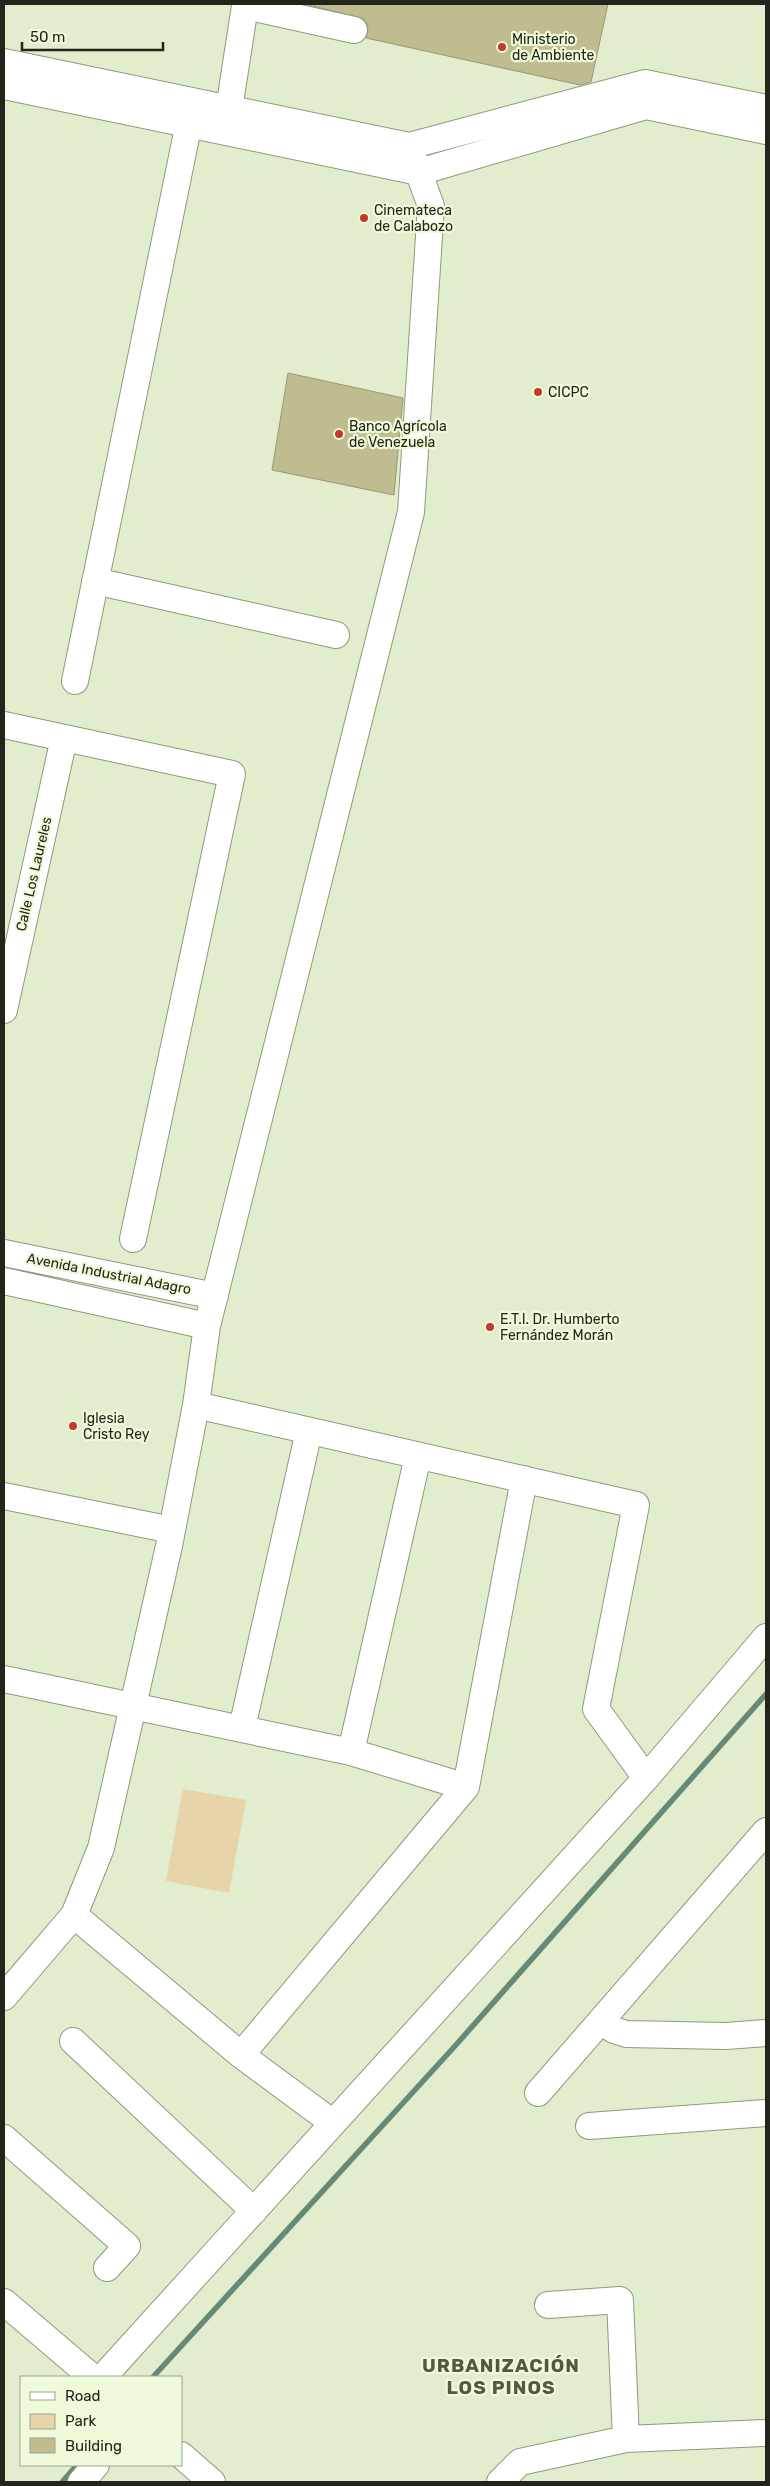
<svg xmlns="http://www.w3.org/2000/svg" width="770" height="2486" font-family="Rubik,sans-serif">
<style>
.green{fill:#e7d4ab}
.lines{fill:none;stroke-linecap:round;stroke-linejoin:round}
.stream{stroke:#678975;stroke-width:5.5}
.building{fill:#bfbc8f;stroke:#999777}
.minor-casing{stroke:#8f9a7c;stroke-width:28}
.minor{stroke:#fff;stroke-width:26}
.poi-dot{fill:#c5382f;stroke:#eefad9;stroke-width:2}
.labels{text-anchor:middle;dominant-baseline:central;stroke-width:4.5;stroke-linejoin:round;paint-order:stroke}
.poi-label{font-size:14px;fill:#22261a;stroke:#eefad9;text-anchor:start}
.street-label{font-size:14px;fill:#22261a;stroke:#eefad9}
.district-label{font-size:19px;font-weight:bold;letter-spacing:1px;fill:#505a3e;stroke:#eefad9}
</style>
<rect width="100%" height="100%" fill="#e1edcc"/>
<path class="green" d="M 183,1789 L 246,1800 L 229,1893 L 166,1881 Z"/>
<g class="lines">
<path class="stream" d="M 153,2377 L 455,2046 L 766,1694
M 62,2482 L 77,2465"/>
</g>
<path class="building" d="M 305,4 L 608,4 L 591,82 L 580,85 L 366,38 L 368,26 L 364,19 Z
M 288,373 L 403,398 L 394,495 L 272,470 Z"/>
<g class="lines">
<g class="minor-casing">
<path id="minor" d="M 4,62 L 409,146 L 645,83 L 766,108
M 4,86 L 419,172 L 646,106 L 766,131
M 229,109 L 245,6 L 354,30
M 95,581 L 336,635
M 75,681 L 192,108
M 4,725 L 232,774 L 133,1239
M 4,1010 L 64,738
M 4,1253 L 215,1296
M 4,1281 L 207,1326
M 196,1405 L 636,1505 L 596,1709 L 646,1778
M 4,1496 L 172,1530
M 4,1679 L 351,1752 L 466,1787 L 241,2055
M 242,1728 L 309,1431
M 351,1752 L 418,1456
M 466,1787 L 524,1479
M 74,1915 L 241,2055 L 333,2123
M 4,1997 L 74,1915 L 101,1848 L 169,1546 L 196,1405 L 207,1326 L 411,512 L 431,206 L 409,146
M 601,2022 L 614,2030 L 626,2034 L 726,2036 L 766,2033
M 73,2041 L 254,2211
M 538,2093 L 766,1831
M 589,2126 L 766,2113
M 4,2138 L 127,2246 L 107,2268
M 4,2302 L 92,2377
M 548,2305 L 620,2300 L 626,2439
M 103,2377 L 646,1778 L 766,1637
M 181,2455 L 212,2482
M 81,2482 L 96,2465
M 500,2482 L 520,2462 L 626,2439 L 766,2433"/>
</g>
<use href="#minor" class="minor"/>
</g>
<g class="poi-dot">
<circle cx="502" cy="47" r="5"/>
<circle cx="364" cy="218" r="5"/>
<circle cx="538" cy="392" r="5"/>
<circle cx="339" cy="434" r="5"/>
<circle cx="490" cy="1327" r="5"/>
<circle cx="73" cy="1426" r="5"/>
</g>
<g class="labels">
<g class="poi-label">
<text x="512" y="39">Ministerio<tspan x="512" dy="16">de Ambiente</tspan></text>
<text x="374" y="210">Cinemateca<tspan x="374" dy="16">de Calabozo</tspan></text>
<text x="548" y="392">CICPC</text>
<text x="349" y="426">Banco Agrícola<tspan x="349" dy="16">de Venezuela</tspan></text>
<text x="500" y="1319">E.T.I. Dr. Humberto<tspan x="500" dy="16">Fernández Morán</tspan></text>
<text x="83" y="1418">Iglesia<tspan x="83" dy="16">Cristo Rey</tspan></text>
</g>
<g class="street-label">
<text transform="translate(34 874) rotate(-77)">Calle Los Laureles</text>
<text transform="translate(109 1274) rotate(11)">Avenida Industrial Adagro</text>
</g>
<g class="district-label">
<text x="501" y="2365">URBANIZACIÓN<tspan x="501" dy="22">LOS PINOS</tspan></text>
</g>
</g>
<rect width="770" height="2486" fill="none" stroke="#22261a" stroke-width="10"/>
<rect x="20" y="2376" width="162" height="90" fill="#eefad9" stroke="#9ca58d"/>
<rect x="30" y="2392" width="25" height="8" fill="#ffffff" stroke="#9ca58d"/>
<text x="65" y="2401" font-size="15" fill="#22261a">Road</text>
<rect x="30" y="2414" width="25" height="15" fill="#e7d4ab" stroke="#9ca58d"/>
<text x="65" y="2426" font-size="15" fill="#22261a">Park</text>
<rect x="30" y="2438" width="25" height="15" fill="#bfbc8f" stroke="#9ca58d"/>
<text x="65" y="2451" font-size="15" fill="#22261a">Building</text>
<path d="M22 42v8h141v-8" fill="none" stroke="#22261a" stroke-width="2.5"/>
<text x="30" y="42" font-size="15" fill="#22261a" stroke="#eefad9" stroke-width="4" paint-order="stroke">50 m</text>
</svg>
